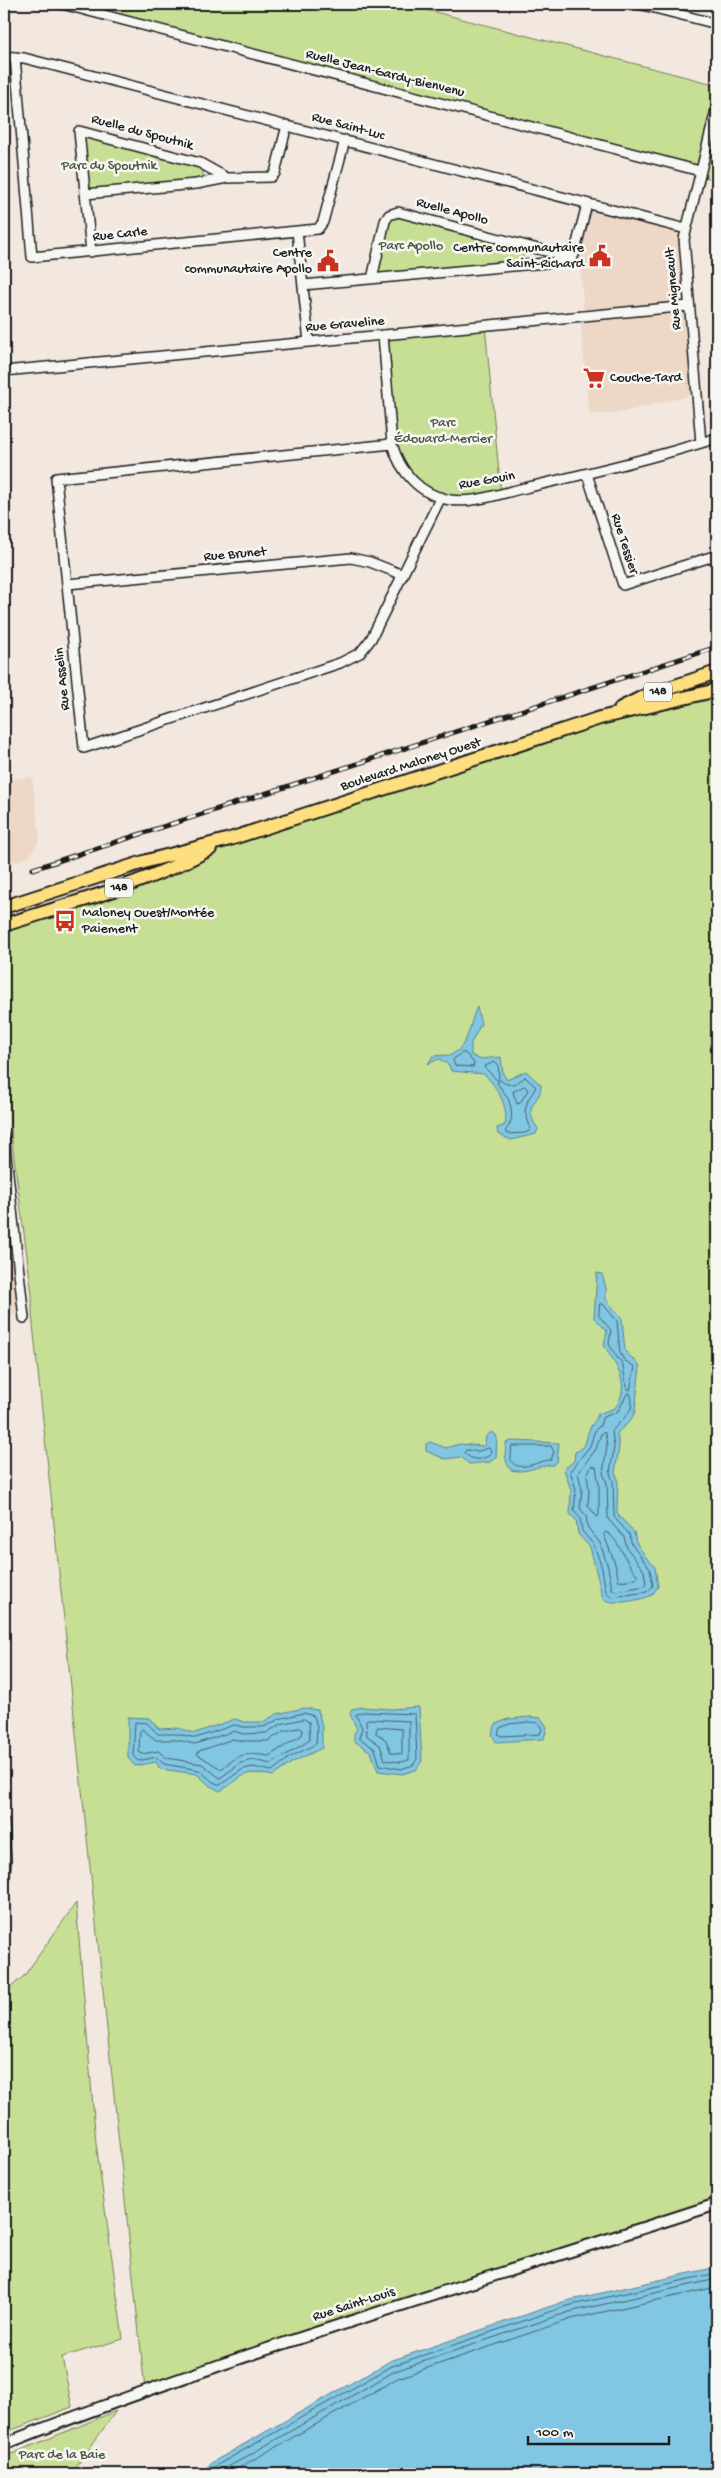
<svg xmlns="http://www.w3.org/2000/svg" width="721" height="2478" font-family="'Gochi Hand',sans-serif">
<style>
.built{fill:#edd8c8}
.green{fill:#c7df95;stroke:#727e58}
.water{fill:#81c6e2;stroke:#598293}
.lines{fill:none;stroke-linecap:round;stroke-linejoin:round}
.shore{stroke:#44606b;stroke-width:1}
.minor-casing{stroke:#1c1c1c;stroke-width:12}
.tertiary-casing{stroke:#1c1c1c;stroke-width:14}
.primary-casing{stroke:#1c1c1c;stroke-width:16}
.minor{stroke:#f6f6f2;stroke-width:9}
.tertiary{stroke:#f6f6f2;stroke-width:10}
.primary{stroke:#fedf80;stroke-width:12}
.rail-casing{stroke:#1c1c1c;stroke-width:5}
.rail{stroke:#f6f6f2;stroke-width:3;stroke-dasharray:9;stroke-linecap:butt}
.labels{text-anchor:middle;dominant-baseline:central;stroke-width:5;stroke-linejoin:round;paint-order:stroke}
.shield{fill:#f6f6f2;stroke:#5d5d5c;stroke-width:1}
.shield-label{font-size:12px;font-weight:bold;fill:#1c1c1c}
.street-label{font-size:14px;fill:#1c1c1c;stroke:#f6f6f2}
.park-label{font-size:14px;fill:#4f5640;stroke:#f6f6f2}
.poi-label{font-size:14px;fill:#1c1c1c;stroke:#f6f6f2;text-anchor:end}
</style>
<rect width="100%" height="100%" fill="#f2e8df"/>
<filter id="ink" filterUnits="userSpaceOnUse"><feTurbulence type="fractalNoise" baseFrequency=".02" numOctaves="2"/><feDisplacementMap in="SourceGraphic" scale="10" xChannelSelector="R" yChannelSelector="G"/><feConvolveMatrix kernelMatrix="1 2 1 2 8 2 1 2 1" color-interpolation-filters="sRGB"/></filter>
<g filter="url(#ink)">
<path class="built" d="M 587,204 L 686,229 L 697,394 L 623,412 L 589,415 L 580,316 L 584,316 L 578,241 Z
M 32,777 L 40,840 L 29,857 L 4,866 L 4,780 Z
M 4,1137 L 23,1313 L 4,1316 Z"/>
<path class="green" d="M 62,4 L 404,4 L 717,85 L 717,180 L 701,176 L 700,171 Z
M 79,131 L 203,168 L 203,177 L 201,181 L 85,194 Z
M 393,213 L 521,244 C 525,254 524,259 518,266 L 372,279 L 385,221 Z
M 485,326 L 501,494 L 461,500 L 428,491 L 395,454 L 383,335 Z
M 717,690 L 717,2204 L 145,2390 L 32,1315 L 32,1294 L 12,1142 L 4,1025 L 4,930 L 230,839 L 451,768 Z
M 76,1903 L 96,2143 L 123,2339 L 62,2357 L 72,2407 L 4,2433 L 4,1993 L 24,1976 Z
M 116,2411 L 71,2474 L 4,2474 L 4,2457 Z"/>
<path class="water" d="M 477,1007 L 481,1024 L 471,1043 L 471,1055 L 479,1059 L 501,1057 L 503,1074 L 507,1080 L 526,1071 L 541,1085 C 542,1104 520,1102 538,1129 L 536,1134 L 511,1140 L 498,1134 L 497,1128 L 505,1125 C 509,1106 497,1087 484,1074 L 451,1071 L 449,1065 L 439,1059 L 428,1064 L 433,1056 L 451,1055 C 470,1045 469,1023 477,1007 Z
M 597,1273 L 602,1274 L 606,1288 L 606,1299 L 622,1319 L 625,1351 L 640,1366 L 635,1412 L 630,1421 L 617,1433 L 619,1447 L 615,1473 L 618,1479 L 617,1511 L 619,1516 L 634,1532 L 636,1542 L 645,1556 L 655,1567 L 658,1587 L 652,1595 C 641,1600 614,1606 603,1599 L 590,1547 L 578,1534 L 576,1520 L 570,1514 L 571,1490 L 564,1469 L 574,1461 L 575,1452 C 588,1448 585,1438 590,1428 C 593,1422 595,1423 598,1414 L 615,1408 C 632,1384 616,1366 604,1345 L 607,1331 L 594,1318 Z
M 492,1432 L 497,1436 L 496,1457 L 490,1462 L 469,1464 L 461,1457 L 445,1459 L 426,1451 L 426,1444 L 430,1442 L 446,1448 L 459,1444 L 483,1446 L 485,1444 L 486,1436 Z
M 511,1441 L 559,1443 L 557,1462 L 553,1465 C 537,1465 526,1474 511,1470 C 504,1461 505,1453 506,1443 Z
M 362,1707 L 391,1709 L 419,1707 L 422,1761 L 416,1770 L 402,1774 L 378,1771 L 371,1752 L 354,1741 L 354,1733 L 357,1729 L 350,1714 L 352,1709 Z
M 304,1708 L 318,1710 L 322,1727 L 322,1748 L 293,1762 L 273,1776 C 239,1769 248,1776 220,1791 L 210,1786 L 197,1774 L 160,1769 L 156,1762 L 135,1766 L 128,1758 L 128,1717 L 149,1718 L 159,1729 L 178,1728 L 195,1733 L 235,1719 L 244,1722 L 263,1722 L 277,1714 Z
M 530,1717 L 541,1718 L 547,1727 L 544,1739 L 496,1742 L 492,1734 L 496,1724 L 508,1719 Z
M 717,2267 L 717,2474 L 201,2474 L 211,2463 L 390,2361 L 566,2301 Z"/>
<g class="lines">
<path class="shore" d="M 462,1053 L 465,1053 L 474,1063 L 473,1067 L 455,1066 L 453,1060 Z
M 495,1062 L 498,1064 L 499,1078 L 497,1080 L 484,1067 Z
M 525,1077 L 536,1087 L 528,1100 L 525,1111 L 531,1130 L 525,1133 L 507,1134 L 505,1131 C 514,1123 513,1106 506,1095 C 503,1090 499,1087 497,1082 L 500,1080 C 509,1088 516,1084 525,1077 Z
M 525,1086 L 528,1090 L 520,1103 L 517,1104 L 513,1092 Z
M 600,1304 L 603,1304 L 617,1321 L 620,1353 L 624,1360 L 635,1367 L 630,1390 L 627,1388 L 622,1362 L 618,1359 L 609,1344 L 611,1330 L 599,1316 Z
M 630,1393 C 638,1413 620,1418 612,1432 L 614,1447 L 610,1473 L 613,1481 L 614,1517 L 629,1534 L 632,1545 L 650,1569 L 653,1586 L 647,1592 L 612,1597 L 606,1592 L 602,1568 L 594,1545 L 582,1531 L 580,1518 L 574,1511 L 576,1489 L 570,1471 L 590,1446 L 595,1430 L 600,1426 L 602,1418 L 618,1411 L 627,1394 Z
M 605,1433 L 607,1446 L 603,1473 L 607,1483 L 608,1519 L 624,1537 L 627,1548 L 644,1571 L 646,1583 L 645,1586 L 616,1591 L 612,1589 L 608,1567 L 600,1543 L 588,1528 L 586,1516 L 580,1508 L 582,1489 L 578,1473 L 596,1449 L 601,1434 Z
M 512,1446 L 551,1446 L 554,1452 L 551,1460 C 539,1460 519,1474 511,1461 Z
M 489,1448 L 491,1450 L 490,1455 C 481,1461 472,1461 464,1453 L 466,1450 L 479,1451 Z
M 592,1466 L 596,1467 L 599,1485 L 599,1515 L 597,1517 L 588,1505 L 589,1490 L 587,1475 Z
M 606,1532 C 618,1537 625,1563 637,1574 L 636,1579 L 619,1581 L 615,1564 L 604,1535 Z
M 363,1712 L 415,1714 L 417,1759 L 413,1765 L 401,1769 L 380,1765 L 375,1749 L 359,1738 L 362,1728 L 356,1715 Z
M 304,1713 L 314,1716 L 317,1727 L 316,1744 L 290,1757 L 272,1771 L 253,1767 L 243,1769 L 220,1785 L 213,1782 L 199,1770 L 164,1764 L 156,1757 L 138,1761 L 133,1756 L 135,1722 L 147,1723 L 158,1734 L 177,1734 L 196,1738 L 234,1725 L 244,1727 L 264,1727 L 279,1719 Z
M 304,1719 L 309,1722 L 310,1740 L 271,1764 L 253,1760 L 241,1763 L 220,1778 L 202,1764 L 167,1758 L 158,1751 L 142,1754 L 139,1752 L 140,1731 L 142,1729 L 156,1740 L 177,1740 L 195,1744 L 234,1731 L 243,1734 L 266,1733 L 281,1724 Z
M 368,1719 L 409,1721 L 409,1760 L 401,1762 L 385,1760 L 380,1745 L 367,1736 L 366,1721 Z
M 530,1722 L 538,1723 L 542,1729 L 540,1734 L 501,1736 L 498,1734 L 500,1728 L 509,1724 Z
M 378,1727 L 402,1729 L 402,1754 L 391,1753 L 386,1740 L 376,1733 Z
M 300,1728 L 303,1730 L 302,1735 L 269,1756 C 243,1753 243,1752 221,1769 L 197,1754 L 199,1751 L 233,1739 L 243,1741 L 268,1741 L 284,1731 Z
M 208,2474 L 214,2467 L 392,2366 L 567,2306 L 717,2273
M 216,2474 L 395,2371 L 569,2312 L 717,2279
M 228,2474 L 398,2378 L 571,2319 L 717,2287"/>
<g class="minor-casing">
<path id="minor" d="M 62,4 L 700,171
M 639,4 L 717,24
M 4,56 L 24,58 L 686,229
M 15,57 L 32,257 L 318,229 L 323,222 L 345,140
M 85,194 L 196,184 L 227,178 L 271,177 L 275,173 L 287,125
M 297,231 L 309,342
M 91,252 L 79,131 L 200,163 L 227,178
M 372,279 L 385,221 L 389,215 L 398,212 L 572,258
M 303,285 L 568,261 L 574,255 L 587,204
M 383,335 L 392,444 C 400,472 420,495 450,500 C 474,504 501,493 525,488 C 589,473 654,458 717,438
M 4,371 L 689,306
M 701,443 L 684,239 L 717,106
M 392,444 L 56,478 L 84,748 L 340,663 L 360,653 L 371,639 L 441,497
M 587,474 L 623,585 L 717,555
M 67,584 L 351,558 L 370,562 L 403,575
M 4,1137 L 24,1318
M 4,1822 L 6,1861 L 4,1881"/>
</g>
<g class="tertiary-casing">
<path id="tertiary" d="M 4,2444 C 238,2352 479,2282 717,2204"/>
</g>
<g class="primary-casing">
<path id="primary" d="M 621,708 L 645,696 L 717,672
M 4,907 L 147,861 L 230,839 L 600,718 L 717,690
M 4,925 C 73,903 145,884 210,849"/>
</g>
<use href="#minor" class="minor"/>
<use href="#tertiary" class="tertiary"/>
<use href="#primary" class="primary"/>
<g class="rail-casing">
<path id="rail" d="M 33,869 L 717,647"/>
</g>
<use href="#rail" class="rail"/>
</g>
</g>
<defs>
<g id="civic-bare" transform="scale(1.725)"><path d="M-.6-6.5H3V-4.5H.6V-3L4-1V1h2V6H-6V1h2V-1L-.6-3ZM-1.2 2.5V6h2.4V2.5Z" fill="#c8321e" stroke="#f6f6f2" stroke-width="2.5" paint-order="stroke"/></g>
<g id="supermarket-bare" transform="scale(1.725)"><path d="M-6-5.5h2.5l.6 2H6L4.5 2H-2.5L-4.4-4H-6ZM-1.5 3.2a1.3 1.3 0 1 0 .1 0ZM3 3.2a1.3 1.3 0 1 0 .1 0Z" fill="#c8321e" stroke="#f6f6f2" stroke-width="2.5" paint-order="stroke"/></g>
<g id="bus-bare" transform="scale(1.725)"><path d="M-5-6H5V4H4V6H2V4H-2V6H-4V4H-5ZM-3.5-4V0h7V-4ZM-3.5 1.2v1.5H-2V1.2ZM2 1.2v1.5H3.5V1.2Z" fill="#c8321e" stroke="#f6f6f2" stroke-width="2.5" paint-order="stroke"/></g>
</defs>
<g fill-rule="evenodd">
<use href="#civic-bare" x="600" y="256"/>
<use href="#civic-bare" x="328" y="261"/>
<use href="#supermarket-bare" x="594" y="378"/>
<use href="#bus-bare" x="65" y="921"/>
</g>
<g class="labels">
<g class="shield">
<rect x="644" y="682.5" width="28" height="19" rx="4"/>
<rect x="105" y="878.5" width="28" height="19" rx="4"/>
</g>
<g class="shield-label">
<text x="658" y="692">148</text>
<text x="119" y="888">148</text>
</g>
<g class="street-label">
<text transform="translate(385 74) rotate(14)">Ruelle Jean-Gardy-Bienvenu</text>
<text transform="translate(348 127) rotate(15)">Rue Saint-Luc</text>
<text transform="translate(142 133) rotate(15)">Ruelle du Spoutnik</text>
<text transform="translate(452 212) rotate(15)">Ruelle Apollo</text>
<text transform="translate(120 235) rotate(-6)">Rue Carle</text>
<text transform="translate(674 289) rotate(-95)">Rue Migneault</text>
<text transform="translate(345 325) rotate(-5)">Rue Graveline</text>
<text transform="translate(487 481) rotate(-10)">Rue Gouin</text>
<text transform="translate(624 544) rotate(72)">Rue Tessier</text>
<text transform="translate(235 555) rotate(-5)">Rue Brunet</text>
<text transform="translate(63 679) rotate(-96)">Rue Asselin</text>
<text transform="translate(411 765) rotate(-18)">Boulevard Maloney Ouest</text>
<text transform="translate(354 2305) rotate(-18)">Rue Saint-Louis</text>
</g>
<g class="park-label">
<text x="109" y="166">Parc du Spoutnik</text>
<text x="411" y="246">Parc Apollo</text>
<text x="443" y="423">Parc<tspan x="443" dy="16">Édouard-Mercier</tspan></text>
<text x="62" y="2455">Parc de la Baie</text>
</g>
<g class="poi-label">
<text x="584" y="248">Centre communautaire<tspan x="584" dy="16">Saint-Richard</tspan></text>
<text x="312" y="253">Centre<tspan x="312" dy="16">communautaire Apollo</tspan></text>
<text x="610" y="378" text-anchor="start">Couche-Tard</text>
<text x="82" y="913" text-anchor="start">Maloney Ouest/Montée<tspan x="82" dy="16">Paiement</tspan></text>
</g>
</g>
<rect width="721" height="2478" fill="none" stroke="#f6f6f2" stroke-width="20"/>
<rect x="10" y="10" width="701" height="2458" fill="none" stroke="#1c1c1c" stroke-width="2" filter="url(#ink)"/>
<path d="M528 2436v8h141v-8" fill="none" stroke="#1c1c1c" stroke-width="2.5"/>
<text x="536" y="2436" font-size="15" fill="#1c1c1c" stroke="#f6f6f2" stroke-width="4" paint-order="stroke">100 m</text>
</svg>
